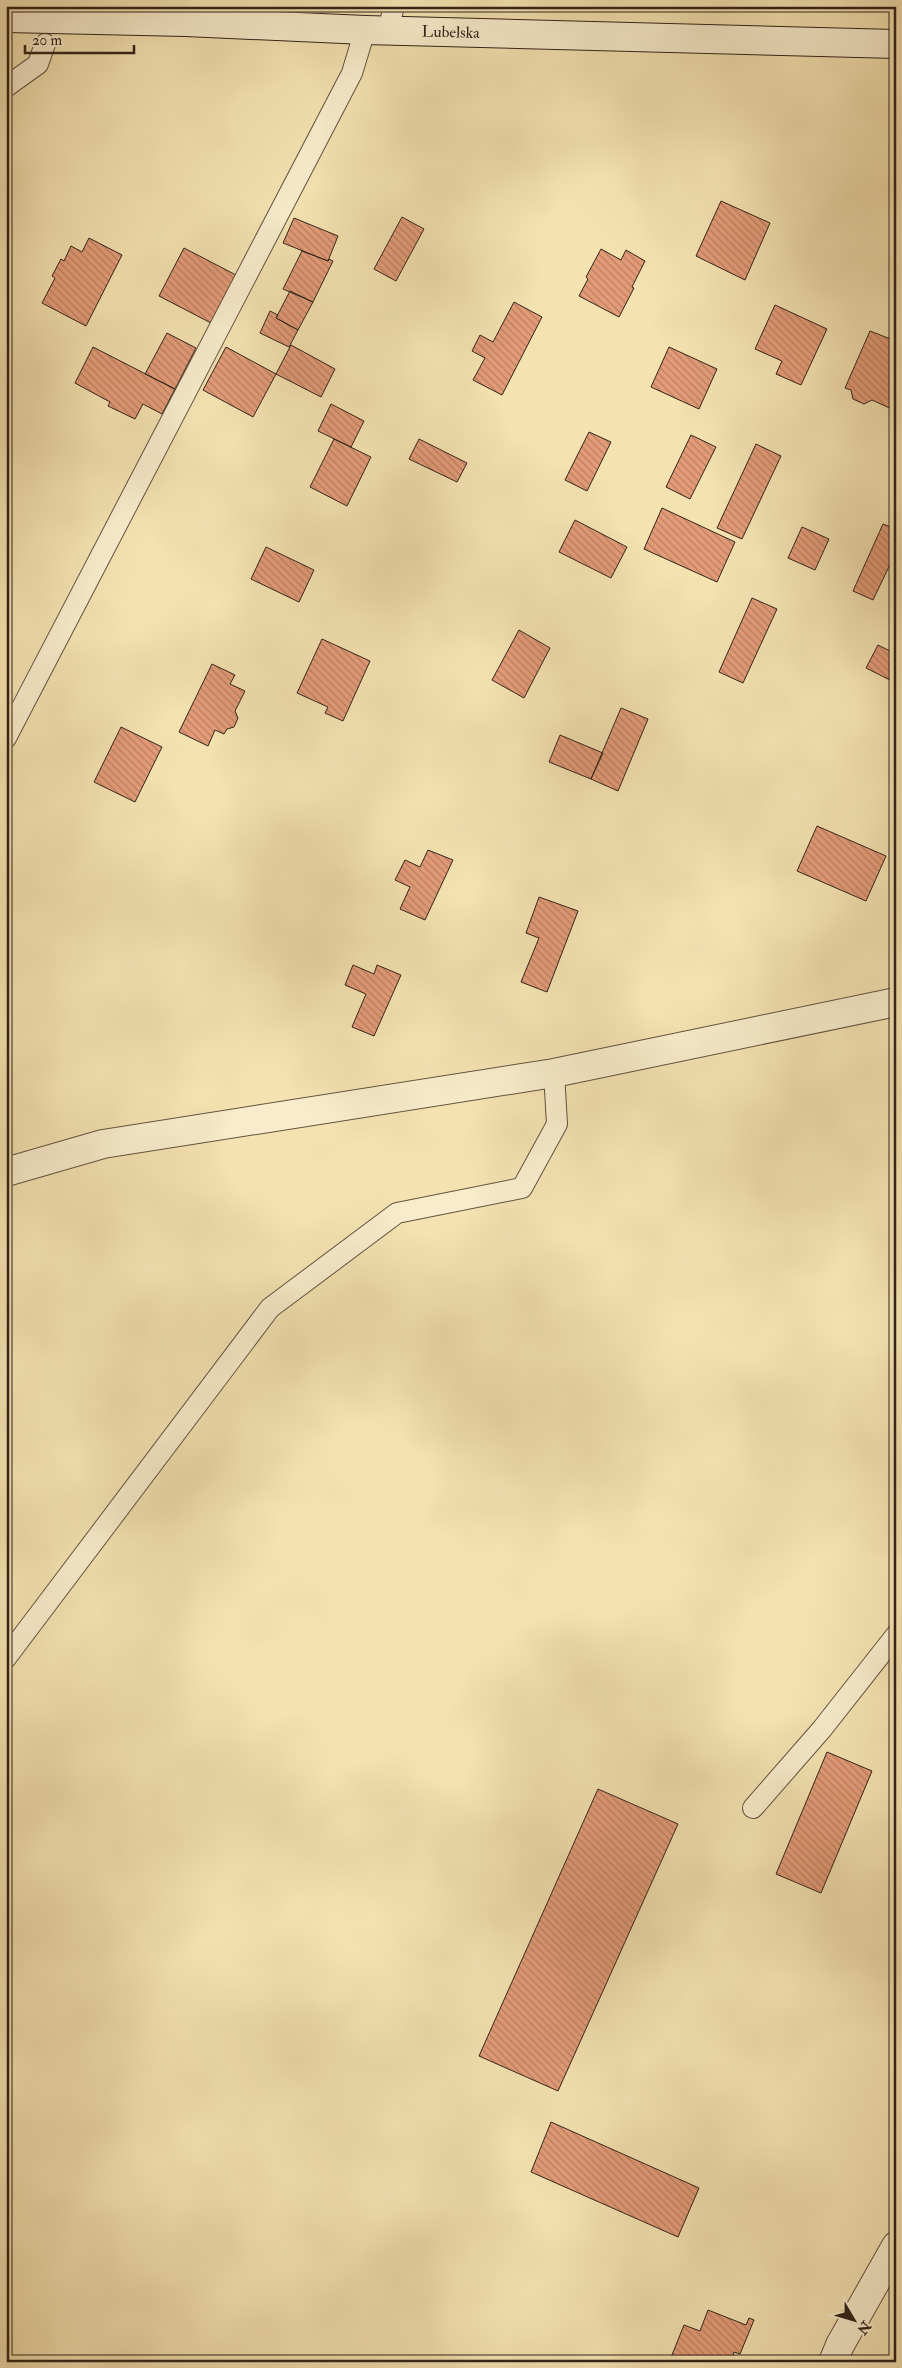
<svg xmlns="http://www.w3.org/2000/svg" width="902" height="2368" font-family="'IM FELL Double Pica',serif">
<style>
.building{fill:url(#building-back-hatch);stroke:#31231a}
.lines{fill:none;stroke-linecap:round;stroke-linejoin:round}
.lane-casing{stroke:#625340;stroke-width:22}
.street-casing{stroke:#625340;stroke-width:30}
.secondary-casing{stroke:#31231a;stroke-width:30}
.lane{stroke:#f8eccc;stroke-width:20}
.street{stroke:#f8eccc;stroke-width:28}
.secondary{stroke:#f8eccc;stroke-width:28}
.labels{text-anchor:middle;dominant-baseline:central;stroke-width:4.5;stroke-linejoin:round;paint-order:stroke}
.street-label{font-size:16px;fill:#31231a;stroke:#f8eccc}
</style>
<defs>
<pattern id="building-back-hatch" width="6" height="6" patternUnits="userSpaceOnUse" patternTransform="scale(1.25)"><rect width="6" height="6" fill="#e49c78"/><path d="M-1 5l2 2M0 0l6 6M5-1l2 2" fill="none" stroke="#b97f62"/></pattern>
</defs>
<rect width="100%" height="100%" fill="#f4e2b1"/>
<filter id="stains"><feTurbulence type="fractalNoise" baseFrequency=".004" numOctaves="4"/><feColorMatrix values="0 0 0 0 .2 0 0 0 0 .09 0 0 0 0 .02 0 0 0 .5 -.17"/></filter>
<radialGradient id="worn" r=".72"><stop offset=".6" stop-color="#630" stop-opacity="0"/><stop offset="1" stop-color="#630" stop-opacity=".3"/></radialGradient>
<path class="building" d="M 721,201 L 770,223 L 745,280 L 696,256 Z
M 402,217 L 424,229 L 396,281 L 374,269 Z
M 294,218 L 338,236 L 328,261 L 283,243 Z
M 89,238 L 122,255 L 86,326 L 42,303 L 55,278 L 52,276 L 61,259 L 64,261 L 71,246 L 82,252 Z
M 184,248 L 236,275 L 211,323 L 159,296 Z
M 601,249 L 621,260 L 626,250 L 645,261 L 632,287 L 634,288 L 619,317 L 579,296 L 588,279 L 586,277 Z
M 302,251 L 328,261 L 329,259 L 333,261 L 313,302 L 283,289 Z
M 290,291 L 313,302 L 298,330 L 276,318 Z
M 514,302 L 542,317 L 502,395 L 473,380 L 485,358 L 472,351 L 480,335 L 493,342 Z
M 775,305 L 827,329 L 801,385 L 776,374 L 782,361 L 755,349 Z
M 270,311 L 278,315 L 276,318 L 298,330 L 289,347 L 260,333 Z
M 870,331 L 888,338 L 896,336 L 896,405 L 894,410 L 872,400 L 864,404 L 853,399 L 851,390 L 845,388 Z
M 167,333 L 196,348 L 175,389 L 145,374 Z
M 291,345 L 335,369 L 321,397 L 276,374 Z
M 93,347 L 175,389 L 162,414 L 143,404 L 135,419 L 108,406 L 110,402 L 75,383 Z
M 226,347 L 276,374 L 253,417 L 203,390 Z
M 669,347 L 717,369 L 699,409 L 651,387 Z
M 331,404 L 364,421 L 351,447 L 318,431 Z
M 589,432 L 611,442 L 587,491 L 565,480 Z
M 691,435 L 716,447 L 690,499 L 666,487 Z
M 334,439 L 371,457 L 347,506 L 310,487 Z
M 419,439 L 467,463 L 457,482 L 409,459 Z
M 756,444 L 781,456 L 742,539 L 717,528 Z
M 662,508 L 735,542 L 717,582 L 644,549 Z
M 575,520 L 627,547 L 611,578 L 559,552 Z
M 883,524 L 896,529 L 896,552 L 873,600 L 853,591 Z
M 802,527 L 829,539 L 815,570 L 788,558 Z
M 266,547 L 314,570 L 299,602 L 251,579 Z
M 752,598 L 777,609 L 743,683 L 719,672 Z
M 519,630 L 550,648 L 524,698 L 492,680 Z
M 322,639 L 370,661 L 343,721 L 325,713 L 328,707 L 297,693 Z
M 878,645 L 896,654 L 896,683 L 866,668 Z
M 212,664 L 235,675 L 230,684 L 245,691 L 235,711 L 238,718 L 234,727 L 227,729 L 224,734 L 215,730 L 208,746 L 179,732 Z
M 621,708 L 648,719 L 618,791 L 591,779 Z
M 121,727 L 162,747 L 135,802 L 94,782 Z
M 560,735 L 603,753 L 591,779 L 549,762 Z
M 817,826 L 886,856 L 866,901 L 797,871 Z
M 428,850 L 453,860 L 425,920 L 400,909 L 410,887 L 395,880 L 405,860 L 420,867 Z
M 539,897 L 578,911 L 547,992 L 521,982 L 539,938 L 526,933 Z
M 353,965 L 374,974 L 377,965 L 401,975 L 374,1036 L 352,1027 L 366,994 L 345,985 Z
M 827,1752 L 872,1771 L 821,1893 L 776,1874 Z
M 598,1789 L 678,1824 L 558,2091 L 479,2056 Z
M 551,2122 L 699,2188 L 678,2237 L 531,2172 Z
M 708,2310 L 746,2325 L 749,2318 L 754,2320 L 740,2354 L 734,2352 L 731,2362 L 670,2360 L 684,2325 L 700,2331 Z"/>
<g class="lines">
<g class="lane-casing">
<path id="lane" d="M 388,31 L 394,6
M 6,87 L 38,64 L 45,44
M 6,738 L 352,73 L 365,30
M 6,1658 L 270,1308 L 397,1213 L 522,1188 L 557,1124 L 554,1073
M 753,1808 L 822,1729 L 896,1635"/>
</g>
<g class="street-casing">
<path id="street" d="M 6,1172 L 103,1144 L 554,1073 L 896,1002
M 833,2362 L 840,2345 L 896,2246"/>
</g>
<g class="secondary-casing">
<g id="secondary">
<path id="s1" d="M 6,18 L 186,22 L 365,30 L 896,44"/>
</g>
</g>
<use href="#lane" class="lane"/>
<use href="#street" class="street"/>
<use href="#secondary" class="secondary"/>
</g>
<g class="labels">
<g class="street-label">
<text stroke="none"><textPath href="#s1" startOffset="445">Lubelska</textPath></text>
</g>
</g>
<rect width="902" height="2368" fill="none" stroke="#f4e2b1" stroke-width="25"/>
<rect x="8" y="8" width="887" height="2353" fill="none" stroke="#31231a" stroke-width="2.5"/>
<rect x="12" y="12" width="877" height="2343" fill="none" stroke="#31231a"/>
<g transform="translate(854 2320) rotate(128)" stroke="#f8eccc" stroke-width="4" paint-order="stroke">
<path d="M0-4L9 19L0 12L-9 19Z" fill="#31231a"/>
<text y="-8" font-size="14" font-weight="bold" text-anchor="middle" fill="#31231a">N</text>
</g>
<path d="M25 45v8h109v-8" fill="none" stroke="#31231a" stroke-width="2.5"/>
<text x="32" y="45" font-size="15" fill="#31231a" stroke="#f8eccc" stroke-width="4" paint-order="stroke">20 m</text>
<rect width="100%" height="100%" filter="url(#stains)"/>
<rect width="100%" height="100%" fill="url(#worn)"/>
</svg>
